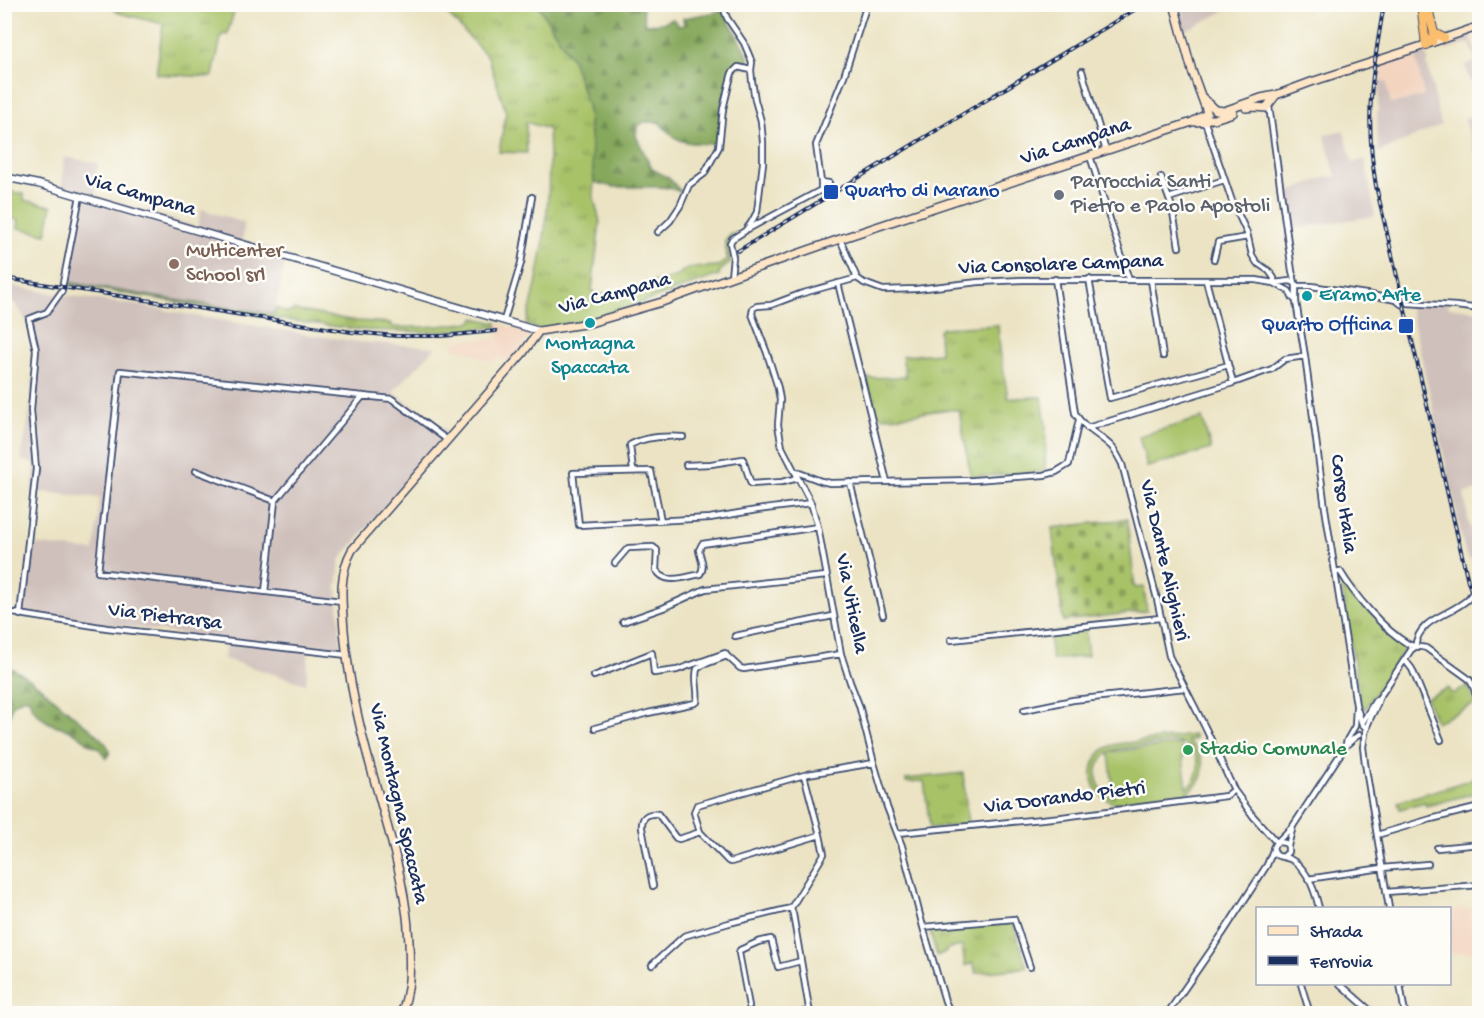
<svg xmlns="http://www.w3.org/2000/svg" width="1484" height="1018" font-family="'Gochi Hand',sans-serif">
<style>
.built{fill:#f3d4bf}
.industrial{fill:#cfc0bb}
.grass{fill:url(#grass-tufts);stroke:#627863;stroke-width:1.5}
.forest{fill:url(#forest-firs);stroke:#506c5d;stroke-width:1.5}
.cemetery{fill:url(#cemetery-stones);stroke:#627863;stroke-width:1.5}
.pitch{fill:#a8c268;stroke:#627863;stroke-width:1.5;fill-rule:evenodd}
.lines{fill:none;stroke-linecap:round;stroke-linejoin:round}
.minor-casing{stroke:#3a4a6d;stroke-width:8}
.tertiary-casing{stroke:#3a4a6d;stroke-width:9}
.secondary-casing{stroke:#3a4a6d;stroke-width:10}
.trunk-casing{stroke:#3a4a6d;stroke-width:10}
.minor{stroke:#fff;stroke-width:4.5}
.tertiary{stroke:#fff;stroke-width:6}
.secondary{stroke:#fde5c5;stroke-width:7}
.trunk{stroke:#fbbe6e;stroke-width:8}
.rail-casing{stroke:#1b2f5e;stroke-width:4}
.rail{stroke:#fdfcf7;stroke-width:1.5;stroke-dasharray:4.5;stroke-linecap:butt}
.minor-bridge-casing{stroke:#3a4a6d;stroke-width:8;stroke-linecap:butt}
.minor-bridge{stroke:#fff;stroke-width:4.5}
.transit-dot{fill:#1a4fb4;stroke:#fdfcf7;stroke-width:2}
.worship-dot{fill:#6b7280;stroke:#fdfcf7;stroke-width:2}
.education-dot{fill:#8d6e63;stroke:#fdfcf7;stroke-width:2}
.culture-dot{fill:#0f9aa8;stroke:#fdfcf7;stroke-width:2}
.leisure-dot{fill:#2e9e5b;stroke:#fdfcf7;stroke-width:2}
.labels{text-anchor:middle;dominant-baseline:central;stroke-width:5;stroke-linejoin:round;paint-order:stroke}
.street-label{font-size:21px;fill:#1b2f5e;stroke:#fdfcf7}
.worship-label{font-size:21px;fill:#5b616d;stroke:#fdfcf7;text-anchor:start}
.transit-label{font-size:21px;fill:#164399;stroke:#fdfcf7;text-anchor:start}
.education-label{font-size:21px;fill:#785e54;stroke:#fdfcf7;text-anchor:start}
.culture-label{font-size:21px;fill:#0d838f;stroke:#fdfcf7;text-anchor:start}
.leisure-label{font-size:21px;fill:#27864d;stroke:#fdfcf7;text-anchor:start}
</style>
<defs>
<pattern id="grass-tufts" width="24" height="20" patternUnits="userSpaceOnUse" patternTransform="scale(1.5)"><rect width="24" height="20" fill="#a8c268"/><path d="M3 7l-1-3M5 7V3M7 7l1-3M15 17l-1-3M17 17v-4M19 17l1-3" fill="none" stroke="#889e59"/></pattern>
<pattern id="forest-firs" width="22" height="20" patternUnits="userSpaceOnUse" patternTransform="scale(1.5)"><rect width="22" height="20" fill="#86a85c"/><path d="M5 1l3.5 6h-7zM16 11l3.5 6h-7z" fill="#6d894f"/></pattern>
<pattern id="cemetery-stones" width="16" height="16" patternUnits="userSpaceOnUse" patternTransform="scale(1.5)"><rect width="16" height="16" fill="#a8c268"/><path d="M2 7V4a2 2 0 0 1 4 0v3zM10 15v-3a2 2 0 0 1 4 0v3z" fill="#889e59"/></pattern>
</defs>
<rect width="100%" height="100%" fill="#fdfcf7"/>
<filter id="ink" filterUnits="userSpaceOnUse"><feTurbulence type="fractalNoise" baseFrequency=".0167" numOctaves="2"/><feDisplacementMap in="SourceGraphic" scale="12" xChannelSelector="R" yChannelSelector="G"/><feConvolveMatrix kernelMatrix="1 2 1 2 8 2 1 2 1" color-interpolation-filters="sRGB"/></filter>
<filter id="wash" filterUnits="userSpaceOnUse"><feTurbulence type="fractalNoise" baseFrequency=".008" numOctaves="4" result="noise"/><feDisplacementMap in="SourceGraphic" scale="24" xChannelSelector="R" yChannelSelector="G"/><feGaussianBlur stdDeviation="1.35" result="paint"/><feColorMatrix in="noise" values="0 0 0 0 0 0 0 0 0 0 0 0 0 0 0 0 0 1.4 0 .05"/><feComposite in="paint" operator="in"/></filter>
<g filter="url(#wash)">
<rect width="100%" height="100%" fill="#ebe3c3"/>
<path class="built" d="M 1415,54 L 1424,96 L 1391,104 L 1386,87 L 1387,83 L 1380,81 L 1382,70 L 1380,64 Z
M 497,323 L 527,332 L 528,334 L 528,339 L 510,362 L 499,357 L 492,363 L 466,350 L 454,349 L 454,342 L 466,340 L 498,339 Z
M 1471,909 L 1472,923 L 1477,923 L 1478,937 L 1474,938 L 1475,951 L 1450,954 L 1450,910 Z"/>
<path class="industrial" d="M 1176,5 L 1237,5 L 1184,31 Z
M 1469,31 L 1479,61 L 1479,79 L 1470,82 L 1465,65 L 1476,61 L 1470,43 L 1446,50 L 1443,39 Z
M 1426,51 L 1428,62 L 1427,63 L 1441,125 L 1378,153 L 1377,120 L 1380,81 L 1387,83 L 1387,87 L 1391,104 L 1424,96 L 1415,54 Z
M 1479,89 L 1479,155 L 1476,156 L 1464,118 L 1479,113 L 1472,91 Z
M 1343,130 L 1353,163 L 1365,159 L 1375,216 L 1291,229 L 1287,193 L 1324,178 L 1336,176 L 1324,135 Z
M 64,157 L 98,163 L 95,195 L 198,227 L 201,209 L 244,223 L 243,240 L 287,254 L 274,314 L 181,301 L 67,282 L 83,194 L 62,188 Z
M 5,285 L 69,296 L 136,305 L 201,317 L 305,334 L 359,342 L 436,347 L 393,392 L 447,431 L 340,560 L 337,587 L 341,648 L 309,646 L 306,684 L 224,659 L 226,639 L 23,614 L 31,544 L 94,551 L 100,498 L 32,491 L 35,464 L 21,460 L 30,410 L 35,347 L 30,329 L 22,314 L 14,303 L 5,301 Z
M 1405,301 L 1448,303 L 1447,307 L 1479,311 L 1479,490 L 1464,493 L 1469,524 L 1476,540 L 1479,542 L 1480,550 L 1470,560 L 1465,552 L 1453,495 L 1410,308 L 1407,308 Z"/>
<path class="grass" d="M 112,5 L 112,4 L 236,5 L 227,35 L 223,34 L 221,37 L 213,76 L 212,77 L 156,74 L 163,24 L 119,13 L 115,10 Z
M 439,5 L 538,5 L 573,61 L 588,109 L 594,182 L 593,194 L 600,222 L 592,290 L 595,294 L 614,295 L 650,283 L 678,276 L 681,272 L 690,268 L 718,266 L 728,260 C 725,249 720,239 734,233 C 724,241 729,251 731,262 L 720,271 L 719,275 L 604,316 L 559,327 L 539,329 L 526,325 C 544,261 552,195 548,129 L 526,122 L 527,153 L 499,152 L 506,112 L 488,57 Z
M 66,282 L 181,301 L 274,314 L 276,308 L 288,313 L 294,310 L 356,321 L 391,323 L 393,327 C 419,328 445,326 471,322 L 473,321 L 474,318 L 497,323 L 497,327 L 429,332 L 362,330 L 280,319 L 65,284 Z
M 998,325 L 1000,349 L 1008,398 L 1042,397 L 1046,426 L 1045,472 L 971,477 L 959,410 C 931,408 904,420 876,416 L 867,380 L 868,378 L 906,377 L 902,356 L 940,353 L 939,331 L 941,328 Z
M 1343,580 L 1361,603 L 1407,646 L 1365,709 L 1361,707 L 1341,581 Z
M 1468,686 L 1475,704 L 1436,722 L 1426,698 L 1448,688 L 1451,693 L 1455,693 Z
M 963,773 L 968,824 L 930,828 L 924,781 L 906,782 L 906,779 Z
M 1479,777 L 1479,792 L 1426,806 L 1424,802 L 1400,809 L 1398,802 Z
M 1013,923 L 1027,968 L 976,973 L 973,963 L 965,966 L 962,946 L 947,949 L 947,951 L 937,956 L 930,931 L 930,929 Z"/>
<path class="forest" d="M 538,5 L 642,5 L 645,24 L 662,23 L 673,19 L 679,26 L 684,25 L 683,18 L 722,11 C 731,26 751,51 750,68 C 743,65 739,65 733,69 L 718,143 L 716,144 C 687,143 679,146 659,122 L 644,122 L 637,127 L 636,136 L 652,169 L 669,178 L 682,193 C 666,183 633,188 614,187 C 607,186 601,184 594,182 L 588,109 L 573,61 Z
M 5,666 C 31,675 52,698 73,715 C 84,724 97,733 105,743 C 109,747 110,751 109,756 L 106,759 L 99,748 L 90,744 L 75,733 L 61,727 L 51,724 L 43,719 L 32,708 L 29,699 L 25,697 L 12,705 L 10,714 L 5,719 Z"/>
<path class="cemetery" d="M 1127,519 L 1135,588 L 1144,587 L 1147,611 L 1063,621 L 1052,528 Z"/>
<path class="pitch" d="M 11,192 L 24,194 L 24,200 L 52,206 L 46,234 L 18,228 L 19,220 L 6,217 Z
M 1202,418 L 1211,449 L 1147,467 L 1139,436 Z
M 1085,629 L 1088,656 L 1052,660 L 1049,633 Z
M 1194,735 L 1195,739 L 1187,741 C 1211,757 1207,785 1181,796 C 1164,798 1126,807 1112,802 C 1082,791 1087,750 1117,744 ZM 1171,742 C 1199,742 1207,771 1187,788 L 1181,744 L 1109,752 L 1117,749 ZM 1108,753 L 1109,753 L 1114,797 C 1093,789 1091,766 1108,753 Z"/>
</g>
<g filter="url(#ink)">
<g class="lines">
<g class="minor-casing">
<path id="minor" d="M 722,4 L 727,18 L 744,43 L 752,62 L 751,70 L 752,81 L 755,100 L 761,121 L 763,142 L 763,163 L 757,212 L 751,223 L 745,231 L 732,239 L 730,243 L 733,257 L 731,277
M 1082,71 L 1106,151
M 1269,106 L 1292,271 L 1296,286 L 1296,302 L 1305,356 L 1325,508 L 1356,705 L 1362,724 L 1366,728 L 1363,747 L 1365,763 L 1389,908
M 1202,122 L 1206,125 L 1232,201 L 1247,233 L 1252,255 L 1257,263 L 1269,271 L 1274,278 L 1274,283
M 1090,156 L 1129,280
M 1161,177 L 1172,207 L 1179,247
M 821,182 L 816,145 L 844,76 L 867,4
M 1169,198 L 1224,180
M 748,229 L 821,190 L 821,182 L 829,183
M 658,232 L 670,221 L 680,206 L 689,185 L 704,174 L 719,147 L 723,109 L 729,84 L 732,73 L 738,67 L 751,70
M 840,239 L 857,278 L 864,283 L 883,290 L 916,289 L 979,282 L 1022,280 L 1256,280 L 1274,283 L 1290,281 L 1295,283
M 1214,259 L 1218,242 L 1248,237
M 857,278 L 800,294 L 771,305 L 757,306 L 753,308 L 752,314 L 767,353 L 778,388 L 780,400 L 778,425 L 782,447 L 811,503 L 818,527 L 841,654 L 850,682 L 859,705 L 874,763 L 887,807 L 902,846 L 923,927 L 945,1001 L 951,1014
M 1055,279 L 1075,413 C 1084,429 1099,434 1112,447 C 1116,452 1119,458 1122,464 L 1157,599 L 1169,656 L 1206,729 L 1234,790 L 1253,816 L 1277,843
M 1089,279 L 1110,398 L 1225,366
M 1151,280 L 1163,356
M 1206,280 L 1233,383
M 63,283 L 80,196
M 838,283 L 887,482
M 1274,283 L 1289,291 L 1292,297 L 1296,301
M 1296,286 L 1311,286 L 1366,294 L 1396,300 L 1401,304
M 1407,303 L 1456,306 L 1480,309
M 504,320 L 521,263 L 532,197
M 1087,428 L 1233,383 L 1272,369 L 1285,359 L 1305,356
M 686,465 L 711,464 L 743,459 L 751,484 L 782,482 L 798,478
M 196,471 L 275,501 L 265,592
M 633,471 L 630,445 C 644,437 667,436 683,437
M 794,471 L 821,481 L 830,483 L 974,480 L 1044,475 L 1056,472 L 1069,464 L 1079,420
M 850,482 L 883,615
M 275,501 L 363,396
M 661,521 L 651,471 L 573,473 L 579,525 L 710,518 L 757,510 L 811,503
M 615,563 L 628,548 L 653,547 L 657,550 L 656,570 C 659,573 660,576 664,577 C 671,582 692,576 700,574 C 706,566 700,558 699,550 L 702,544 L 818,527
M 1335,572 L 1340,571 C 1354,595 1384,630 1408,644 C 1415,648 1420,646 1426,648 L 1469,679 L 1473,686 L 1480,708
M 4,586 L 7,612 L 107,628 L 347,655
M 342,601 L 98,572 L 120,371 L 392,399 L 446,439
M 20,615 L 36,469 L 31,410 L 36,350 L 29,319 L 47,312 L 62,291
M 623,622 L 663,608 L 705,589 L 826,576
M 735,636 L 833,616
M 951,640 L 1160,618
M 1405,660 L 1412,669 L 1441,740
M 594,676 L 652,653 L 654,673 L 677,670 L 725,653 L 727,656
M 1024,710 L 1073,700 L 1185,688
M 1362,723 L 1375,701 L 1379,698 L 1411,650 L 1415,647 C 1419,617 1450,616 1468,599
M 595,728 L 648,713 L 695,703 L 697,702 C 699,691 694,680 697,669 L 703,665 L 727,656 L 740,668 L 744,669 L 841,654
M 1367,728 C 1369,717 1377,709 1379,698
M 1346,745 C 1351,742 1354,737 1359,735
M 804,775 L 820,835
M 898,833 L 1062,817 L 1226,796 L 1234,790
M 1377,835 L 1431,819 L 1480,807
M 1279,842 L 1285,843 L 1288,846 L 1288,852 L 1283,857
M 1288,846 L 1293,826
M 1437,848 L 1480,844
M 1308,879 L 1382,868 L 1428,864
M 653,886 L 642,828 C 641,817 647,813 658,814 L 676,838 L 679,839 L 700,832
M 1386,892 L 1480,885
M 791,908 L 793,914 L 810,1014
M 1319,908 C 1315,891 1307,867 1290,859 C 1285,857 1280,857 1276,855 L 1273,848 L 1275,844 L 1293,826 L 1345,747 L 1347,740 L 1355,726 L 1356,707
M 923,927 L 1014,919 L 1030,967
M 652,965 L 684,936 L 729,923 L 791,908 L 824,854 L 820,835 L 731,862 L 728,861 L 700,832 L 694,812 L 697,805 L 808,774 L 874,763
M 1301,984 L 1310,1014
M 1340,984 L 1374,1014
M 1400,984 L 1405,1014
M 749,1006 L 739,953 L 740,950 L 758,942 L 771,939 L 778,967 L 801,961
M 797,1014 L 810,1010
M 934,1014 L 949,1012
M 1167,1014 L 1223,933 L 1267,865 L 1273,850
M 1472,1014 L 1480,1010"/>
</g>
<g class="tertiary-casing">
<path id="tertiary" d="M 4,177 L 38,184 L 539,331"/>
</g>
<g class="secondary-casing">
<path id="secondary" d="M 1174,4 L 1192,71 L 1207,112
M 1202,97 L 1216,110 L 1224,111 L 1261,98 L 1276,95 L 1311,82 L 1419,47 L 1480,26
M 1246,108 L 1255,107 L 1266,108 L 1276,95
M 1195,122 L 1205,121 L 1208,119 L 1214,119 L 1233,113
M 401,1014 C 411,990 410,967 409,942 C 408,931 408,921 406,910 C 398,852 377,795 363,738 C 354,702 347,666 344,630 C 342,602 338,575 352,550 L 523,353 L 539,331 L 590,323 L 662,302 L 731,277 L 840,239 L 1192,122 L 1206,114"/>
</g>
<g class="trunk-casing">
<path id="trunk" d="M 1421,4 L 1426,45
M 1427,4 L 1434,33
M 1434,33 L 1444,38
M 1432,42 L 1434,33"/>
</g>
<use href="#minor" class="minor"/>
<use href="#tertiary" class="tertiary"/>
<use href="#secondary" class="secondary"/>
<use href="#trunk" class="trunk"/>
<g class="rail-casing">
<path id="rail" d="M 1384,4 C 1379,35 1373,66 1371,97 C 1369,127 1371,157 1376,186 L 1468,581 L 1480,616
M 738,251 L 1144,4
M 4,278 L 352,332 L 397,336 L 442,336 L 496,331"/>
</g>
<use href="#rail" class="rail"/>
<g class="minor-bridge-casing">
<path id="minor-bridge" d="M 1468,599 L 1480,583"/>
</g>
<use href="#minor-bridge" class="minor-bridge"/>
</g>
</g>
<g class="transit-dot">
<rect x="823" y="184" width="16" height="16" rx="3"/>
<rect x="1398" y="318" width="16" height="16" rx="3"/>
</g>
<circle class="worship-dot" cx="1059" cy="195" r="6"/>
<circle class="education-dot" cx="174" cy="264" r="6"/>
<g class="culture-dot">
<circle cx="1307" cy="296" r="6"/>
<circle cx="590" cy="323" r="6"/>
</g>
<circle class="leisure-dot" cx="1188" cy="750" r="6"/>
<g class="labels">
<g class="street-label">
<text transform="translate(1076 143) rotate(-18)">Via Campana</text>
<text transform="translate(140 196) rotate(16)">Via Campana</text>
<text transform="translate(1061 266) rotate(-2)">Via Consolare Campana</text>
<text transform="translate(615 295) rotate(-15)">Via Campana</text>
<text transform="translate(1342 504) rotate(82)">Corso Italia</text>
<text transform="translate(1163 561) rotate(77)">Via Dante Alighieri</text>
<text transform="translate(850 604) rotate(79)">Via Viticella</text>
<text transform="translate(165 618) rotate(7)">Via Pietrarsa</text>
<text transform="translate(1065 799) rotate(-7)">Via Dorando Pietri</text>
<text transform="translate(397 804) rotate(77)">Via Montagna Spaccata</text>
</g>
<g class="worship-label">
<text x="1071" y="183">Parrocchia Santi<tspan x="1071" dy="24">Pietro e Paolo Apostoli</tspan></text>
</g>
<g class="transit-label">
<text x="844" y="192">Quarto di Marano</text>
<text x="1392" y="326" text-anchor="end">Quarto Officina</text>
</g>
<g class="education-label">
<text x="186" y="252">Multicenter<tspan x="186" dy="24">School srl</tspan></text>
</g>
<g class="culture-label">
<text x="1319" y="296">Eramo Arte</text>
<text x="590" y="345" text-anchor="middle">Montagna<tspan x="590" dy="24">Spaccata</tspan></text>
</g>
<g class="leisure-label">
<text x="1200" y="750">Stadio Comunale</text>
</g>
</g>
<rect width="1484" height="1018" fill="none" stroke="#fdfcf7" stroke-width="24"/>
<rect x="1256" y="907" width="195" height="78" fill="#fdfcf7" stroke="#a3aaba" stroke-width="1.5"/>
<rect x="1268" y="926" width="30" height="9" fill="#fde5c5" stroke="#a3aaba" stroke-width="1.5"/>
<text x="1310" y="937" font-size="18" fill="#1b2f5e">Strada</text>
<rect x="1268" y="956" width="30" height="9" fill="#1b2f5e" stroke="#a3aaba" stroke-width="1.5"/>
<text x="1310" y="967" font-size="18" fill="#1b2f5e">Ferrovia</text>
</svg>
